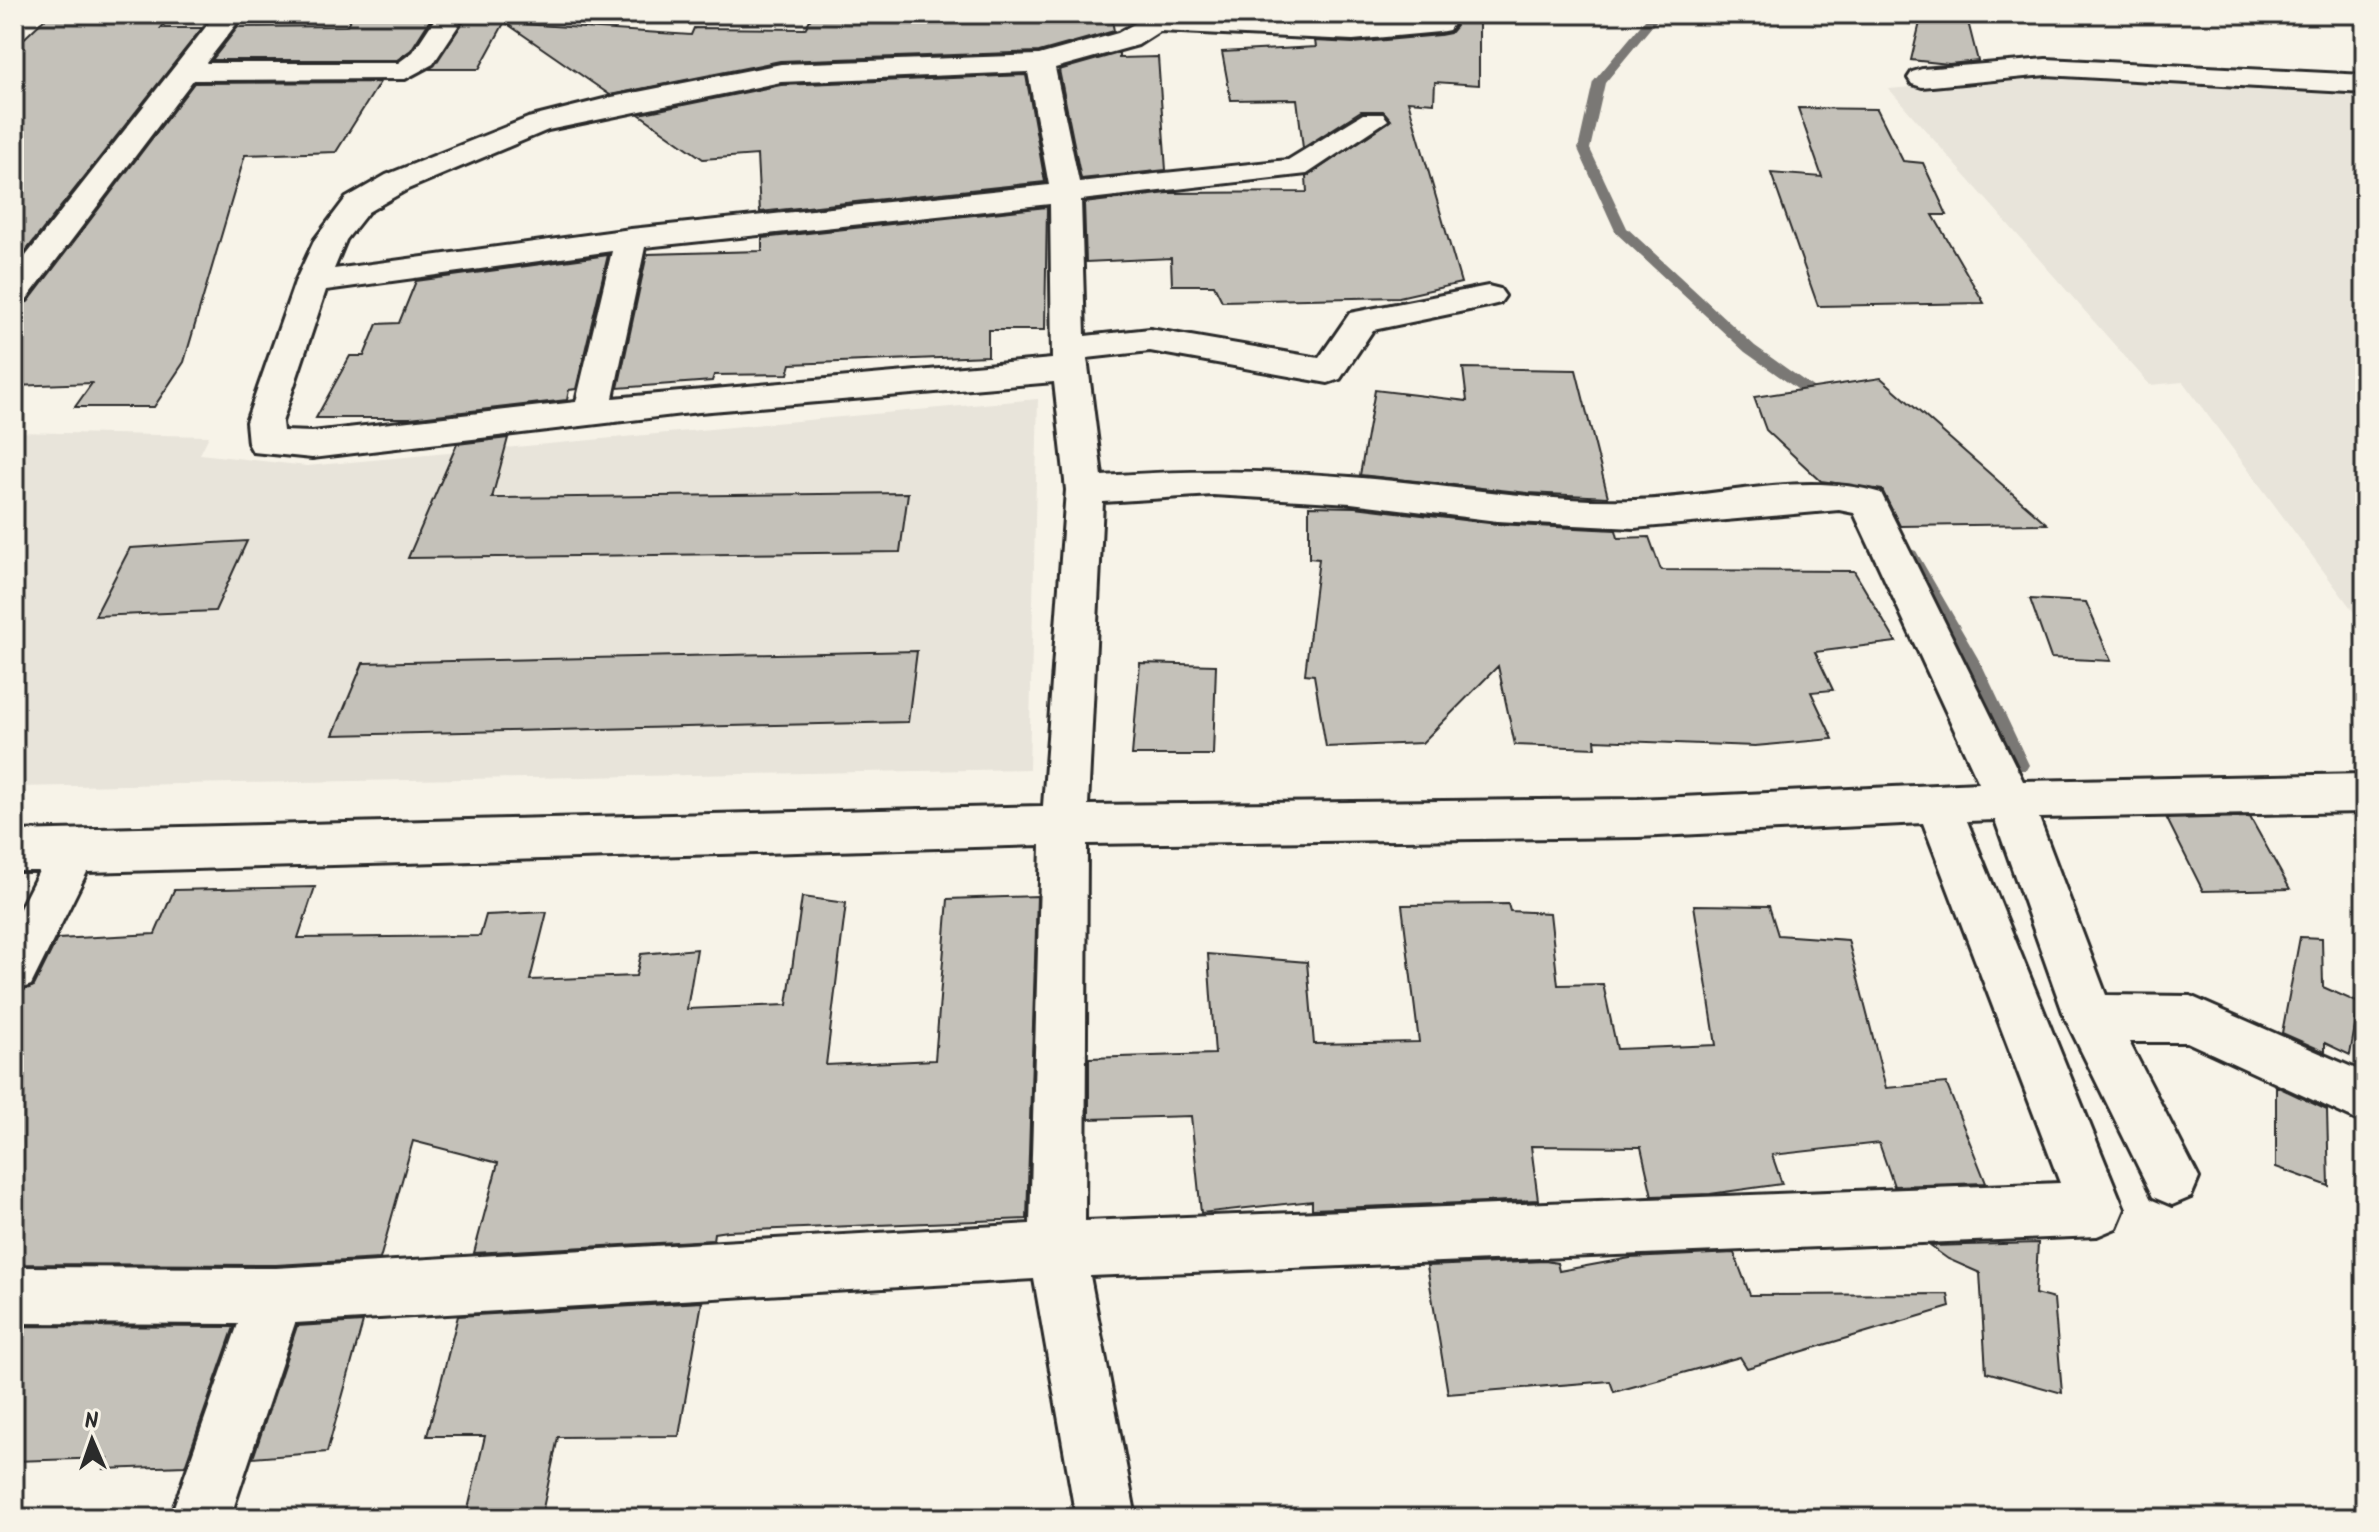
<svg xmlns="http://www.w3.org/2000/svg" width="2379" height="1532" font-family="Kalam,sans-serif">
<style>
.built{fill:#e8e4da}
.lines{fill:none;stroke-linecap:round;stroke-linejoin:round}
.stream{fill:#7a7874;fill-rule:evenodd}
.building{fill:#c4c1b9;stroke:#2b2b2b;stroke-width:2}
.minor-casing{stroke:#2b2b2b;stroke-width:6}
.minor{fill:#f7f3e8;fill-rule:evenodd}
</style>
<rect width="100%" height="100%" fill="#f7f3e8"/>
<filter id="ink" filterUnits="userSpaceOnUse"><feTurbulence type="fractalNoise" baseFrequency=".0125" numOctaves="2"/><feDisplacementMap in="SourceGraphic" scale="16" xChannelSelector="R" yChannelSelector="G"/><feConvolveMatrix kernelMatrix="1 2 1 2 8 2 1 2 1" color-interpolation-filters="sRGB"/></filter>
<g filter="url(#ink)">
<path class="built" d="M 2049,75 L 2365,93 L 2365,627 L 2183,382 L 2150,385 L 1889,89 Z
M 1038,399 L 1029,769 L 14,787 L 14,432 L 209,436 L 200,454 L 307,466 Z"/>
<g class="lines">
<path class="stream" d="M 1650,14 L 1662,14 L 1605,83 L 1590,149 L 1627,228 L 1755,346 L 1817,390 L 1827,406 L 1825,410 L 1815,410 L 1807,396 L 1745,352 L 1616,233 L 1578,149 L 1593,82 Z
M 1910,549 L 1916,551 L 1983,667 L 2029,765 L 2026,770 L 2014,770 L 1969,674 L 1902,555 Z"/>
</g>
<path class="building" d="M 50,14 L 171,16 L 161,28 L 202,28 L 14,266 L 14,48 Z
M 354,14 L 434,14 L 411,50 L 397,60 L 212,60 L 238,27 L 346,26 Z
M 469,14 L 509,14 L 479,69 L 430,69 Z
M 813,14 L 1111,14 L 1114,31 L 1039,52 L 780,61 L 610,95 L 506,23 L 691,35 L 694,28 L 805,29 Z
M 1310,14 L 1428,14 L 1353,21 L 1311,19 Z
M 1444,14 L 1479,14 L 1479,85 L 1435,82 L 1434,103 L 1408,101 L 1461,283 L 1399,297 L 1222,301 L 1214,285 L 1172,285 L 1171,258 L 1086,262 L 1084,203 L 1168,193 L 1307,192 L 1306,177 L 1391,120 L 1383,111 L 1361,111 L 1303,148 L 1297,99 L 1231,100 L 1222,52 L 1316,47 L 1315,41 L 1353,43 L 1440,35 L 1450,33 L 1456,26 L 1452,16 Z
M 1922,14 L 1966,14 L 1978,61 L 1949,64 L 1911,60 Z
M 1119,53 L 1119,58 L 1158,57 L 1166,170 L 1081,179 L 1059,70 Z
M 1026,75 L 1045,182 L 760,212 L 757,155 L 703,159 L 639,114 L 781,85 Z
M 380,82 L 336,152 L 245,155 L 184,362 L 154,407 L 75,407 L 92,383 L 14,386 L 14,306 L 28,302 L 194,83 Z
M 1798,108 L 1877,109 L 1903,161 L 1923,163 L 1947,215 L 1933,215 L 1984,303 L 1818,306 L 1771,173 L 1822,177 Z
M 1047,207 L 1045,330 L 988,330 L 988,356 L 791,364 L 788,374 L 714,375 L 712,381 L 618,388 L 647,254 L 762,251 L 762,238 Z
M 608,255 L 576,389 L 569,390 L 567,400 L 410,418 L 316,418 L 350,356 L 364,356 L 377,324 L 399,323 L 416,281 Z
M 1463,368 L 1576,370 L 1608,497 L 1528,493 L 1360,475 L 1375,390 L 1467,401 Z
M 1881,378 L 1930,421 L 2047,524 L 1900,526 L 1882,490 L 1821,481 L 1766,430 L 1754,397 Z
M 508,438 L 492,498 L 908,493 L 900,552 L 408,558 L 457,444 Z
M 1309,506 L 1355,507 L 1497,524 L 1616,530 L 1618,538 L 1649,537 L 1661,570 L 1854,571 L 1896,642 L 1815,652 L 1833,690 L 1811,692 L 1833,739 L 1755,746 L 1595,740 L 1596,748 L 1515,745 L 1498,666 L 1422,743 L 1326,747 L 1314,675 L 1305,674 L 1319,559 L 1309,558 Z
M 247,541 L 215,611 L 95,616 L 130,548 Z
M 2030,599 L 2086,602 L 2111,661 L 2051,658 Z
M 917,651 L 908,722 L 333,735 L 363,663 Z
M 1140,663 L 1216,665 L 1213,755 L 1132,755 Z
M 2250,817 L 2290,889 L 2203,891 L 2167,819 Z
M 315,887 L 298,938 L 480,936 L 486,915 L 547,912 L 530,980 L 636,976 L 641,954 L 697,949 L 687,1009 L 787,1005 L 802,897 L 846,903 L 826,1065 L 935,1060 L 948,899 L 1037,896 L 1027,1219 L 727,1231 L 714,1233 L 713,1240 L 474,1253 L 498,1163 L 413,1141 L 380,1259 L 276,1265 L 14,1264 L 14,994 L 34,986 L 57,939 L 155,934 L 174,890 Z
M 1508,904 L 1510,911 L 1550,913 L 1558,985 L 1603,984 L 1617,1049 L 1716,1045 L 1694,905 L 1769,906 L 1778,935 L 1848,940 L 1886,1088 L 1946,1083 L 1986,1183 L 1894,1186 L 1879,1143 L 1772,1155 L 1782,1184 L 1710,1194 L 1652,1196 L 1641,1147 L 1531,1146 L 1538,1200 L 1312,1209 L 1312,1201 L 1201,1213 L 1191,1116 L 1089,1119 L 1089,1058 L 1215,1054 L 1208,954 L 1307,962 L 1314,1044 L 1419,1042 L 1402,905 Z
M 2300,937 L 2322,938 L 2323,987 L 2359,1003 L 2350,1055 L 2325,1043 L 2325,1052 L 2282,1033 Z
M 2276,1086 L 2327,1110 L 2329,1186 L 2276,1167 Z
M 2038,1243 L 2035,1294 L 2054,1299 L 2062,1393 L 1986,1372 L 1980,1273 L 1948,1259 L 1930,1246 Z
M 1734,1253 L 1750,1295 L 1948,1294 L 1950,1307 L 1747,1368 L 1740,1357 L 1614,1392 L 1610,1381 L 1448,1394 L 1427,1266 L 1545,1261 L 1557,1263 L 1559,1271 L 1630,1258 Z
M 702,1302 L 679,1436 L 558,1437 L 541,1518 L 466,1518 L 485,1436 L 427,1436 L 458,1316 Z
M 363,1322 L 327,1452 L 253,1458 L 297,1326 Z
M 14,1326 L 234,1327 L 185,1466 L 104,1469 L 108,1458 L 14,1461 Z"/>
<g class="lines">
<g class="minor-casing">
<path id="minor" d="M 216,14 L 244,14 L 206,63 L 398,63 L 413,52 L 438,14 L 466,14 L 433,64 L 405,79 L 193,80 L 26,300 L 14,303 L 14,271 Z
M 1137,14 L 1353,24 L 1439,16 L 1449,18 L 1453,24 L 1449,30 L 1439,32 L 1353,40 L 1160,31 L 1138,45 L 1055,68 L 1079,182 L 1288,160 L 1363,114 L 1383,114 L 1388,120 L 1307,174 L 1081,200 L 1085,336 L 1150,329 L 1319,358 L 1350,313 L 1488,286 L 1500,289 L 1505,296 L 1500,303 L 1488,306 L 1373,330 L 1340,379 L 1328,383 L 1150,351 L 1087,358 L 1102,476 C 1186,470 1267,470 1350,477 C 1445,484 1540,503 1635,500 C 1716,498 1803,470 1881,493 L 2023,781 L 2365,774 L 2365,812 L 2039,818 L 2106,995 L 2190,996 L 2365,1073 L 2365,1124 L 2187,1042 L 2129,1042 L 2199,1178 L 2191,1197 L 2172,1205 L 2153,1197 L 2065,1018 L 1995,820 L 1967,821 L 2124,1209 L 2116,1228 L 2097,1236 L 1090,1276 L 1136,1518 L 1076,1518 L 1034,1279 L 295,1323 L 230,1518 L 170,1518 L 238,1324 L 14,1323 L 14,1267 L 276,1268 L 1030,1224 L 1041,845 L 87,872 L 31,985 L 14,991 L 14,920 L 39,871 L 14,871 L 14,831 L 1043,806 L 1066,490 L 1054,382 L 699,412 L 312,458 L 253,452 L 248,443 L 246,422 L 295,282 L 315,239 L 346,198 L 386,175 L 528,118 L 612,97 L 781,64 L 1039,55 L 1118,33 L 1141,20 ZM 1028,72 L 1049,185 L 631,229 L 334,269 L 346,240 L 368,212 L 408,189 L 548,130 L 781,82 ZM 1050,204 L 1052,359 L 613,398 L 645,247 ZM 612,251 L 576,402 L 312,432 L 283,431 L 282,422 L 326,290 ZM 1213,495 L 1351,503 L 1497,521 L 1634,528 L 1839,510 L 1854,513 L 1979,783 L 1638,799 L 1088,805 L 1103,502 ZM 1923,823 L 2060,1183 L 1085,1221 L 1087,844 L 1638,837 Z
M 2046,59 L 2365,75 L 2365,93 L 2046,75 L 1922,87 L 1912,84 L 1908,78 L 1912,72 L 1922,69 Z"/>
</g>
<use href="#minor" class="minor"/>
</g>
</g>
<rect width="2379" height="1532" fill="none" stroke="#f7f3e8" stroke-width="48"/>
<rect x="24" y="24" width="2331" height="1484" fill="none" stroke="#2b2b2b" stroke-width="3" filter="url(#ink)"/>
<g transform="translate(92 1440) rotate(358)" stroke="#f7f3e8" stroke-width="6" paint-order="stroke">
<path d="M0-6L14 30L0 20L-14 30Z" fill="#2b2b2b"/>
<text y="-12" font-size="22" font-weight="bold" text-anchor="middle" fill="#2b2b2b">N</text>
</g>
</svg>
